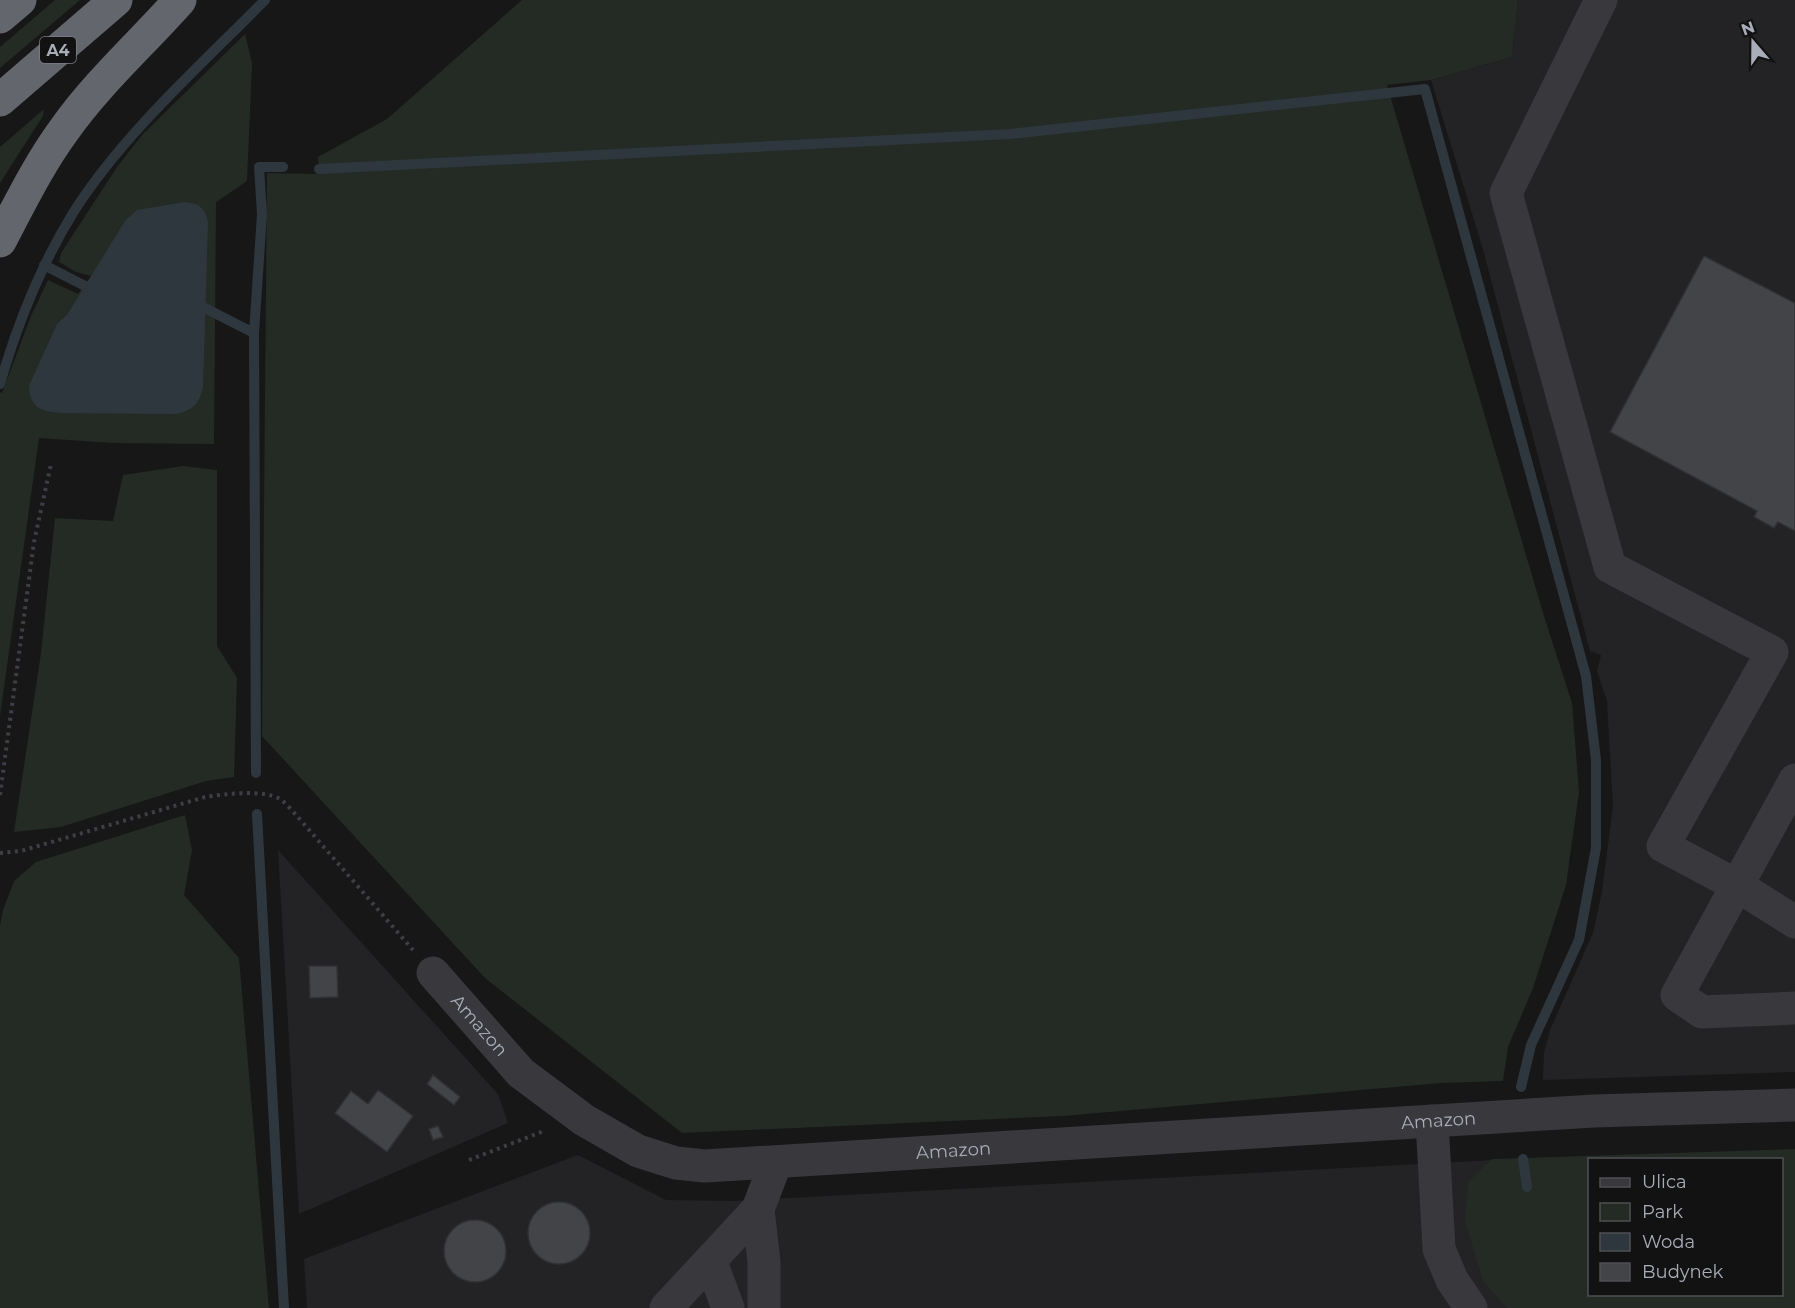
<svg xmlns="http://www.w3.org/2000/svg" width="1795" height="1308" font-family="Montserrat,sans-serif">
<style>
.built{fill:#232325}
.green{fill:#232b24;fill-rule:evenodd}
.water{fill:#2f373e}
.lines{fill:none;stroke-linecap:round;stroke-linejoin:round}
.stream{stroke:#2f373e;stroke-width:10}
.building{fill:#434448;stroke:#313134;stroke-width:1.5}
.path{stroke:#3e3f44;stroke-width:4;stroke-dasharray:3 4.5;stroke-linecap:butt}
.minor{stroke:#38383d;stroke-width:33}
.highway{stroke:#64666e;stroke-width:33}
.labels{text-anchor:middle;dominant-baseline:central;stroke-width:5;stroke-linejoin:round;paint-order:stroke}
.shield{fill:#121213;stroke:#7c7e86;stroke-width:1.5}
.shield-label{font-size:16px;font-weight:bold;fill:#a9adb8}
.street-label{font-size:18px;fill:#a9adb8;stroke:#121213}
</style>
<rect width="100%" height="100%" fill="#171718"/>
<path class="built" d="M 1518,0 L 1795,0 L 1795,1072 L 1543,1080 L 1544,1053 L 1550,1030 L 1593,933 L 1602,891 L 1613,806 L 1607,701 L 1597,671 L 1601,655 L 1590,651 L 1482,246 L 1431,80 L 1512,57 Z
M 278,850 L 498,1094 L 508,1123 L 299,1214 Z
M 578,1155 L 666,1200 L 733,1201 L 1550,1157 L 1590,1294 L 1603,1308 L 307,1308 L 304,1259 Z"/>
<path class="green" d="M 55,0 L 80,0 L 0,68 L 0,47 Z
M 522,0 L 1518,0 L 1512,57 L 1431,80 L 1387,85 L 1544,616 L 1572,703 L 1579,792 L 1566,885 L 1533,988 L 1508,1047 L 1503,1081 L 1441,1083 L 1063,1116 L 682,1133 L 485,978 L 262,736 L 267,173 L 319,174 L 318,157 L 387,119 Z
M 245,34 L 252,63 L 247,181 L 216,202 L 214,444 L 113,443 L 39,438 L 0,716 L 0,392 L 2,393 L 31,316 L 48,280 L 78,294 L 91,276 L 76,272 L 59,262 L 61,253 L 117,167 L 142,135 Z
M 44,109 L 43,116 L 0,183 L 0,147 Z
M 183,466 L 217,470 L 217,646 L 237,678 L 234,777 L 206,781 L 61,827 L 14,832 L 41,653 L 55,518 L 113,521 L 123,475 Z
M 185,815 L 192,850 L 184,895 L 239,958 L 269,1308 L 0,1308 L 0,926 L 3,910 L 14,881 L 36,862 Z
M 1795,1149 L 1795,1308 L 1507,1308 L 1483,1281 L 1465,1221 L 1468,1182 L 1492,1159 ZM 1590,1160 L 1782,1160 L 1782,1294 L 1590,1294 Z"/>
<path class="water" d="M 185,202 C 199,204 205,207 208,222 L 203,387 C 199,404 194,409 177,414 L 61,413 C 41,411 30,408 29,386 L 57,324 L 67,315 L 125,221 L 137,210 Z"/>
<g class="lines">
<path class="stream" d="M 319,169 L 1010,134 L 1425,89 L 1586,676 L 1596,760 L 1596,848 L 1579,940 L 1531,1045 L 1521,1087
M 44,265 L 91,289 L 98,290
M 193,302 L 254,333
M 0,384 C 17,325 41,265 73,213 C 122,135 201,65 265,0
M 256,773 L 254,333 L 262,214 L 259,167 L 283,167
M 257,814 L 284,1308
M 1523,1159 L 1527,1187"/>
</g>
<path class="building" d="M 1704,256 L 1795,303 L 1795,531 L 1778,522 L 1774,528 L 1754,517 L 1757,511 L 1610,432 Z
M 309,966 L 337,966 L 338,997 L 310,998 Z
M 433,1075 L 460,1097 L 454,1105 L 427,1084 Z
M 378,1090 L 413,1116 L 387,1152 L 335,1113 L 351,1091 L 368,1104 Z
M 438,1126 L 443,1137 L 433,1140 L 429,1129 Z
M528 1233a31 31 0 1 1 62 0a31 31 0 1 1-62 0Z
M444 1251a31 31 0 1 1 62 0a31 31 0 1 1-62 0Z"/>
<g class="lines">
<path class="path" d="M 0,795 L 34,542 L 51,464
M 0,853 L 21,851 L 205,797 C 225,794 262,789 280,799 C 286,803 292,811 297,816 L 413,950
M 469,1160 L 544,1131"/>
<g class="minor">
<path d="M 1601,0 L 1506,193 L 1610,567 L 1772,652 L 1663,846 L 1738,886 L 1795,922"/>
<path d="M 1795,780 L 1677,995 L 1702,1012 L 1795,1008"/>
<path id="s1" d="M 433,973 L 521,1073 L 584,1120 L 638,1151 L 676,1163 L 705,1166 L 1594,1111 L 1795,1105"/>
<path d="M 1432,1121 L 1439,1249 L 1452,1280 L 1471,1308"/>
<path d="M 758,1209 L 764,1262 L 764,1308"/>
<path d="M 711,1262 L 728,1308"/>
<path d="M 666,1308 L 758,1209 L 776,1162"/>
</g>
<path class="highway" d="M 0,17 L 20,0
M 0,100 L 116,0
M 0,241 C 20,203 39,164 64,130 C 98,82 142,43 180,0"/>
</g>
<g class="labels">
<rect class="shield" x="40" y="37" width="36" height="26" rx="4.5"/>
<g class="shield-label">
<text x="58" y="50">A4</text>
</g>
<g class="street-label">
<text stroke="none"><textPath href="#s1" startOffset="70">Amazon</textPath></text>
<text stroke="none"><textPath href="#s1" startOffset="1078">Amazon</textPath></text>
<text stroke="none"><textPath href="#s1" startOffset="592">Amazon</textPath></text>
</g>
</g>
<rect x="1588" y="1158" width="195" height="138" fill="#121213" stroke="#4e5055" stroke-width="1.5"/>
<rect x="1600" y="1178" width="30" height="9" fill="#38383d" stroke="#4e5055" stroke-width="1.5"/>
<text x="1642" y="1188" font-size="18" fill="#a9adb8">Ulica</text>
<rect x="1600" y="1203" width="30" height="18" fill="#232b24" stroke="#4e5055" stroke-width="1.5"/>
<text x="1642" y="1218" font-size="18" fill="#a9adb8">Park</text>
<rect x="1600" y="1233" width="30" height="18" fill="#2f373e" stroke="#4e5055" stroke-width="1.5"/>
<text x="1642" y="1248" font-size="18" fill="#a9adb8">Woda</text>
<rect x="1600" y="1263" width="30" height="18" fill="#434448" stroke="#4e5055" stroke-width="1.5"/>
<text x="1642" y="1278" font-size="18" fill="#a9adb8">Budynek</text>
<g transform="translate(1753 42) rotate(340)" stroke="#121213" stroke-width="4.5" paint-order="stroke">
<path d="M0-4.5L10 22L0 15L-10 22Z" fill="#a9adb8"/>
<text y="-9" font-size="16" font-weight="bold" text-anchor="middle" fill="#a9adb8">N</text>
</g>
</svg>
